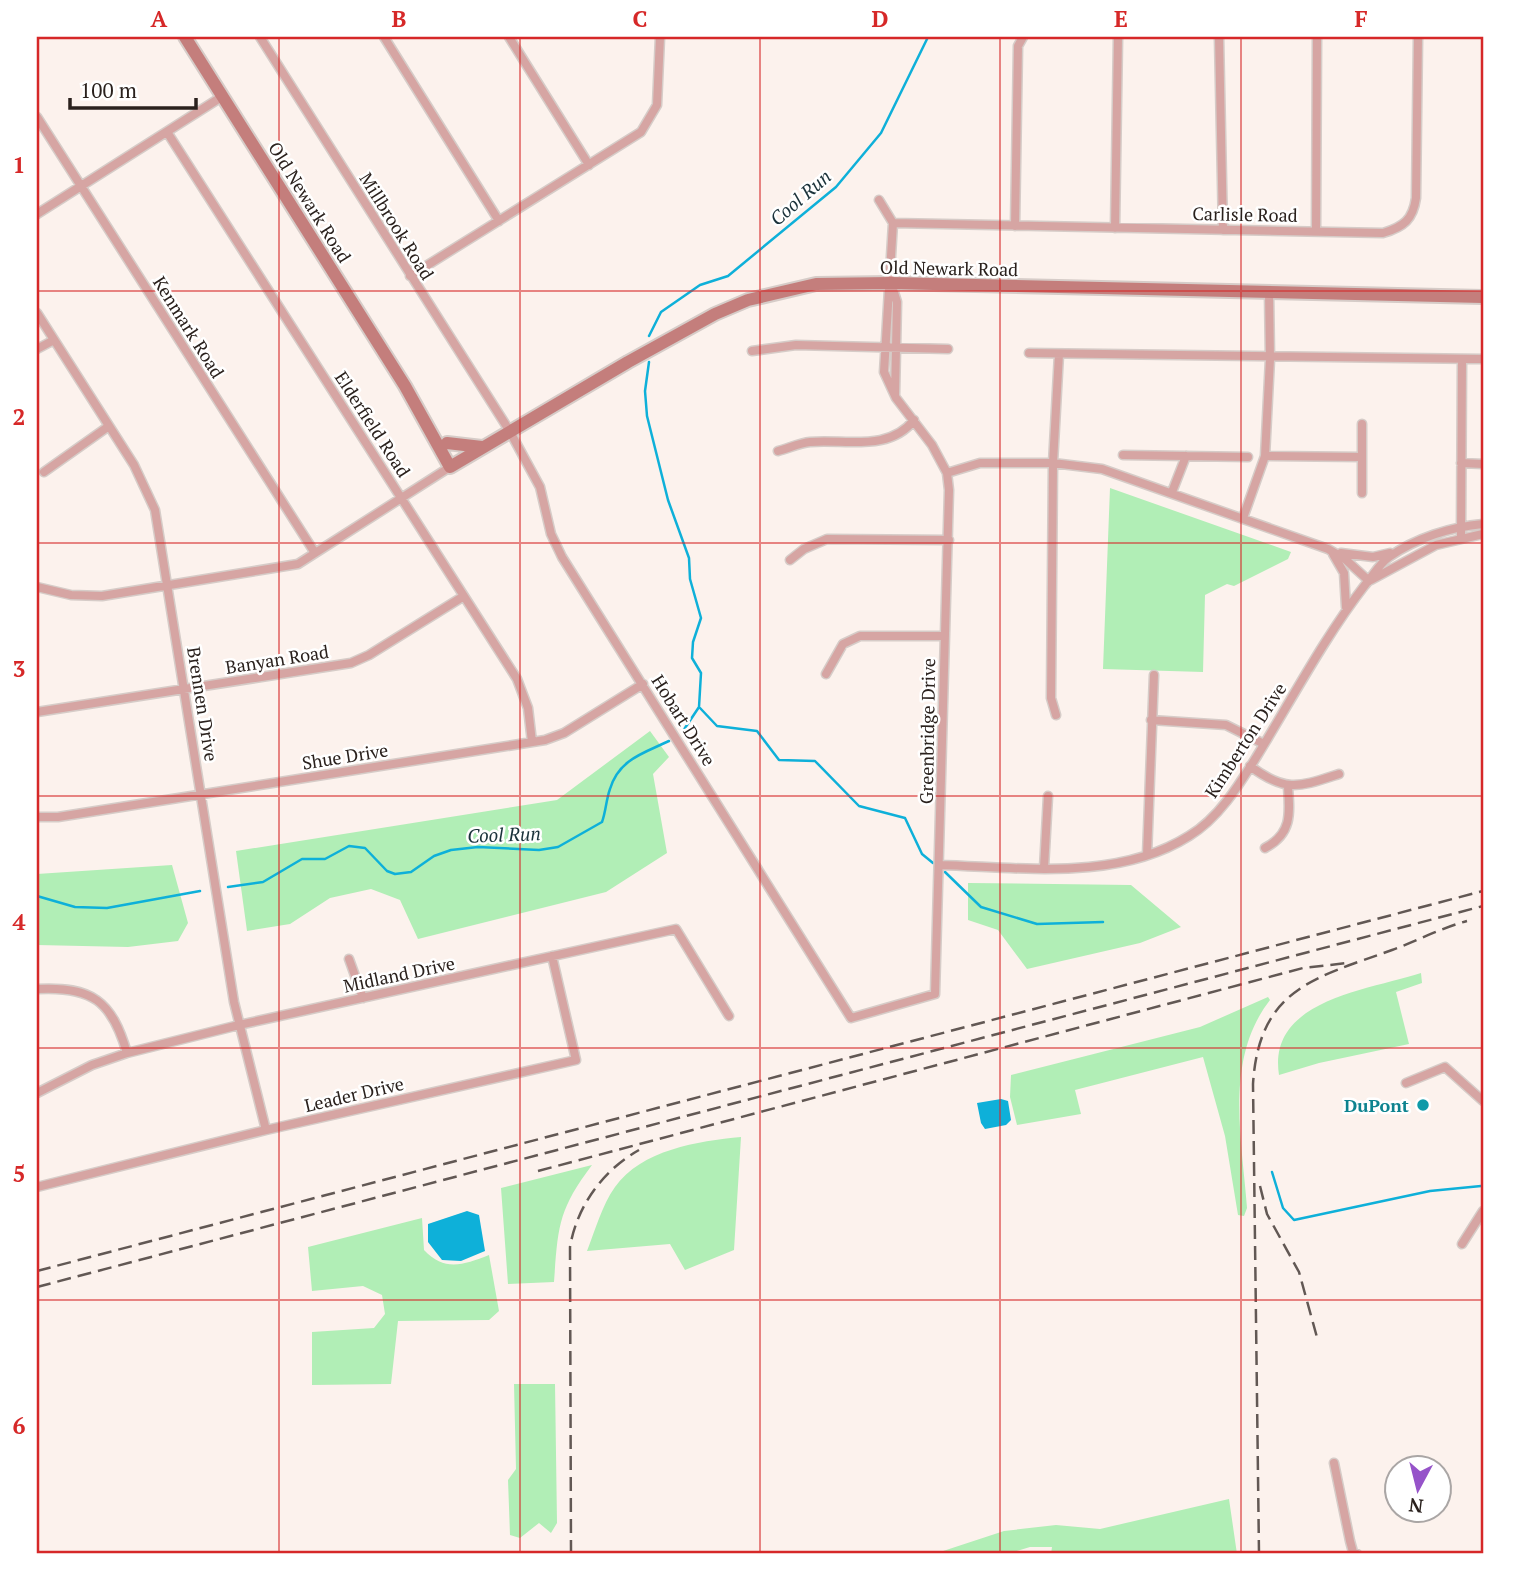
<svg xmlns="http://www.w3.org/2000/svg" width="1520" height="1591" font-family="'PT Serif',serif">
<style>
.green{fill:#b1eeb6}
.water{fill:#0eb0d9}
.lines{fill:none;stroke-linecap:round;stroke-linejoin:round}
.stream{stroke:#0eb0d9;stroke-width:2.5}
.street-casing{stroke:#d6ccc8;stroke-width:11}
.secondary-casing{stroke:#d6ccc8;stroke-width:16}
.street{stroke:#d6a5a3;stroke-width:8}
.secondary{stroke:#c47e7c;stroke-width:12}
.rail{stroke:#625854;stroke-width:2.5;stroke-dasharray:14 7;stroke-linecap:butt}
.grid{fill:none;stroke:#d62828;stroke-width:2;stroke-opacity:0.55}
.culture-dot{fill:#0f9aa8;stroke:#fff;stroke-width:2.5}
.labels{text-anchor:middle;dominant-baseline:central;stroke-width:5;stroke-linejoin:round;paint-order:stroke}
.street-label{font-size:18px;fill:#2a211d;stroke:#fff}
.culture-label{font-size:18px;font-weight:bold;fill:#0d838f;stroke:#fff;text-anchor:end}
.water-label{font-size:19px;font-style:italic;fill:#1b323a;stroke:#fff}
.neatline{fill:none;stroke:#d62828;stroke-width:2.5}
.grid-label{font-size:23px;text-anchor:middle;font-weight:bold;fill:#d62828}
</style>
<rect width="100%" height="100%" fill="#fcf2ed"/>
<path class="green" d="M 1110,488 L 1291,552 L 1288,559 L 1234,586 L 1227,584 L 1205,595 L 1203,672 L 1103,669 Z
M 650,731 L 669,757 L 653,774 L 667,853 L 606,892 L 418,939 L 400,900 L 371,889 L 330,898 L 290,924 L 247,931 L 236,851 L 557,800 Z
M 172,865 L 188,923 L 178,941 L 128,947 L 37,945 L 37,874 Z
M 968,883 L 1131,885 L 1181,927 L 1140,943 L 1027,969 L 998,930 L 968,920 Z
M 1421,973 L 1422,983 L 1396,992 L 1409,1044 L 1319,1063 L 1279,1075 C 1267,999 1370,990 1421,973 Z
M 1268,997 L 1270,1000 C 1224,1059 1242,1139 1247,1208 L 1244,1216 L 1238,1215 L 1225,1136 L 1203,1057 L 1075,1090 L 1081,1114 L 1017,1125 L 1010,1097 L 1011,1075 L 1200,1027 Z
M 741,1137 L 734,1250 L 685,1270 L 670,1244 L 587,1251 C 595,1231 602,1205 615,1187 C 641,1150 698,1141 741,1137 Z
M 592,1165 C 558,1210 558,1227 554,1282 L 508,1284 L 501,1188 Z
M 422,1218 L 424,1250 C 445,1272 463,1265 489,1255 L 499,1311 L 489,1320 L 398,1321 L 391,1384 L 312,1385 L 312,1332 L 374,1328 L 385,1314 L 382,1295 L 363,1286 L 312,1291 L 308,1247 Z
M 514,1384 L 555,1384 L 557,1523 L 551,1533 L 539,1523 L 520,1538 L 510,1535 L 508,1480 L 516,1469 Z
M 1229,1499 L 1237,1554 L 1051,1554 L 1052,1547 L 1030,1547 L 1007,1554 L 934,1554 L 1004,1531 L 1056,1525 L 1100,1529 Z"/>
<path class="water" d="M 1001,1099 L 1008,1101 L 1011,1120 L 1006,1125 L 985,1129 L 981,1123 L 977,1103 Z
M 467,1211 L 479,1215 L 485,1251 L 461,1261 L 442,1260 L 428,1242 L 428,1224 Z"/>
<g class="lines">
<path class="stream" d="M 649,336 L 661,312 L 700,285 L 728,276 L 836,187 L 881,133 L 928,37
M 649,362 L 645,391 L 647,416 L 668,500 L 689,558 L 690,579 L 701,618 L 693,642 L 692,658 L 701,673 L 699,707 L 683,731
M 700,708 L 717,726 L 757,731 L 779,760 L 815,761 L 859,806 L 905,818 L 922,854 L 933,863
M 945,872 L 981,907 L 1037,924 L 1103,922
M 228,887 L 263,882 L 302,859 L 325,859 L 349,846 L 365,848 L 387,871 L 395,874 L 411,872 L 434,856 L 451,850 L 478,847 L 539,850 L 558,847 L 602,822 C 606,811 606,800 610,789 C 619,759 644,753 669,741
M 37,896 L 75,907 L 107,908 L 200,891
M 1272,1172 L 1283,1208 L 1294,1220 L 1430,1191 L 1481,1186"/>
<g class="street-casing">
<path id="street" d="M 260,37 L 509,430 L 540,487 L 551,534 L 562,557 L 851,1018 L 935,994 L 949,490 L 947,473 L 932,445 L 896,398 L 884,372 L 893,223 L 879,200
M 384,37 L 499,221
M 509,37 L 589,165
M 1219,37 L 1223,230
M 37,117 L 315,553
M 167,132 L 517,679 L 528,708 L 532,742
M 37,214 L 223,96
M 893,223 L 1383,233 C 1404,227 1413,219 1416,198 L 1418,37
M 1015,226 L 1018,46 L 1023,37
M 1115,228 L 1118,37
M 1316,231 L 1317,37
M 410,276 L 641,132 L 657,105 L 660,37
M 891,283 L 897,302 L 895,395
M 37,313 L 134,465 L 155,510 L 234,1002 L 266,1130
M 37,349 L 54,340
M 752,351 L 796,345 L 948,349
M 1029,353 L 1483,359
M 778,451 C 789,448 800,443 810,442 C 846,439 889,452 914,420
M 1123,455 L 1248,457
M 1265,456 L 1362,457
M 1461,463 L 1483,464
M 44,472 L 109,426
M 947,473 L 980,463 L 1053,463 L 1102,469 L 1328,549 L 1345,559 L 1369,581
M 1172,492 L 1186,456
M 1362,493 L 1362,424
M 1243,518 L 1265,456 L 1270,359 L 1269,292
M 1461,537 L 1462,360
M 1341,553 L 1373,557 L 1390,553
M 1333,554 L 1344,573 L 1346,607
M 790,560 L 804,549 L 827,539 L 949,540
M 1371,580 L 1436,545 L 1483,534
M 37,587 L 71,595 L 102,596 L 298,564 L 450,467
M 826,674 L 843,644 L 860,636 L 945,636
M 37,712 L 351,663 L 369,655 L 464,596
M 1056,715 L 1051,698 L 1053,463 L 1059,354
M 1151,720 L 1226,725 L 1264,744
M 1250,766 C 1286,793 1299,787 1339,774
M 37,817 L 58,817 L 545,740 L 564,733 L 643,684
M 1265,848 C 1292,834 1290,814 1288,787
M 1147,855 L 1154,675
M 939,865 C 1020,867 1116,882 1189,836 C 1219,818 1239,785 1257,756 C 1292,699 1324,638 1365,585 C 1373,576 1379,564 1389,557 C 1416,538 1451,527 1483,524
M 1044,868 L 1048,796
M 349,959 L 363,998
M 37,989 C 92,986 112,1001 127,1053
M 1406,1083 L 1445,1067 L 1483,1101
M 37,1093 L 92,1065 L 127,1053 L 239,1025 L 676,929 L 729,1016
M 37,1187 L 266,1130 L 576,1060 L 552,956
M 1462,1244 L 1483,1211
M 1334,1463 L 1350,1541 L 1353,1552 L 1357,1554"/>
</g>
<g class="secondary-casing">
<path id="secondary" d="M 185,37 L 405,386 L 450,467 L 628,362 L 715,314 L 748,300 L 816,284 L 891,283 L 1483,297
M 447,443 L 482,447"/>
</g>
<use href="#street" class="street"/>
<use href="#secondary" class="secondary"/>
<path class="rail" d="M 538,1171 L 1303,968 L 1347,963
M 1260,1186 L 1267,1214 L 1299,1272 L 1318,1341
M 37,1271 L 1483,891
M 37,1287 L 1483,906
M 571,1554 L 570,1247 C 577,1206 603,1170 639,1150
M 1259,1554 L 1253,1084 C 1259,989 1314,978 1392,950 C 1417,941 1441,928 1467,921"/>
</g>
<path class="grid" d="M 279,37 L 279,1554M 520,37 L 520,1554M 760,37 L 760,1554M 1000,37 L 1000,1554M 1241,37 L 1241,1554M 37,291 L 1483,291M 37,543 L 1483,543M 37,796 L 1483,796M 37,1048 L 1483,1048M 37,1300 L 1483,1300"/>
<circle class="culture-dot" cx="1423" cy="1105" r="7"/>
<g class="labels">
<g class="street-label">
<text transform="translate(310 202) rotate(58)">Old Newark Road</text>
<text transform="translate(1245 214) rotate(1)">Carlisle Road</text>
<text transform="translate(397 226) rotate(58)">Millbrook Road</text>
<text transform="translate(949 268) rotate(1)">Old Newark Road</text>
<text transform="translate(189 327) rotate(58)">Kenmark Road</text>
<text transform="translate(373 424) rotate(57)">Elderfield Road</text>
<text transform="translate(277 659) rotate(-9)">Banyan Road</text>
<text transform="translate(203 704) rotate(81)">Brennen Drive</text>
<text transform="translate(684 720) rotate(58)">Hobart Drive</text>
<text transform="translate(927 731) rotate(-89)">Greenbridge Drive</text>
<text transform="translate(1245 740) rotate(-57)">Kimberton Drive</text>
<text transform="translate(345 756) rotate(-9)">Shue Drive</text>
<text transform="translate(399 974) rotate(-12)">Midland Drive</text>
<text transform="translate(354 1094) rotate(-13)">Leader Drive</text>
</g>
<g class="culture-label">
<text x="1409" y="1105">DuPont</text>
</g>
<g class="water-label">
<text transform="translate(800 197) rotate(-41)">Cool Run</text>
<text transform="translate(504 834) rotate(-2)">Cool Run</text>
</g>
</g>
<rect width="1520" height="1591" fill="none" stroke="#ffffff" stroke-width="77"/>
<g transform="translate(1418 1489) rotate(187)"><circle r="33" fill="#ffffff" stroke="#aaa6a5" stroke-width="2"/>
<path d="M0-5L12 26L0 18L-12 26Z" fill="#9653c9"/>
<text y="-10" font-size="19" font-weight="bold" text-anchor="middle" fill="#2a211d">N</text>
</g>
<path d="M70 98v10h126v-10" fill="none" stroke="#2a211d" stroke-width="3.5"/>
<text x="80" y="98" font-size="21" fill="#2a211d" stroke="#ffffff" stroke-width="5" paint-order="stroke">100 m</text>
<rect x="38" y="38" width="1444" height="1514" class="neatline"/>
<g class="grid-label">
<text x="159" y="27">A</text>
<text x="399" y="27">B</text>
<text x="640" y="27">C</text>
<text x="880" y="27">D</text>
<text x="1121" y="27">E</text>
<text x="1361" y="27">F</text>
<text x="19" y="173">1</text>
<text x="19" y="425">2</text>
<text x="19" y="677">3</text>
<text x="19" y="930">4</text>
<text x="19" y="1182">5</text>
<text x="19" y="1434">6</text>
</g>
</svg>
